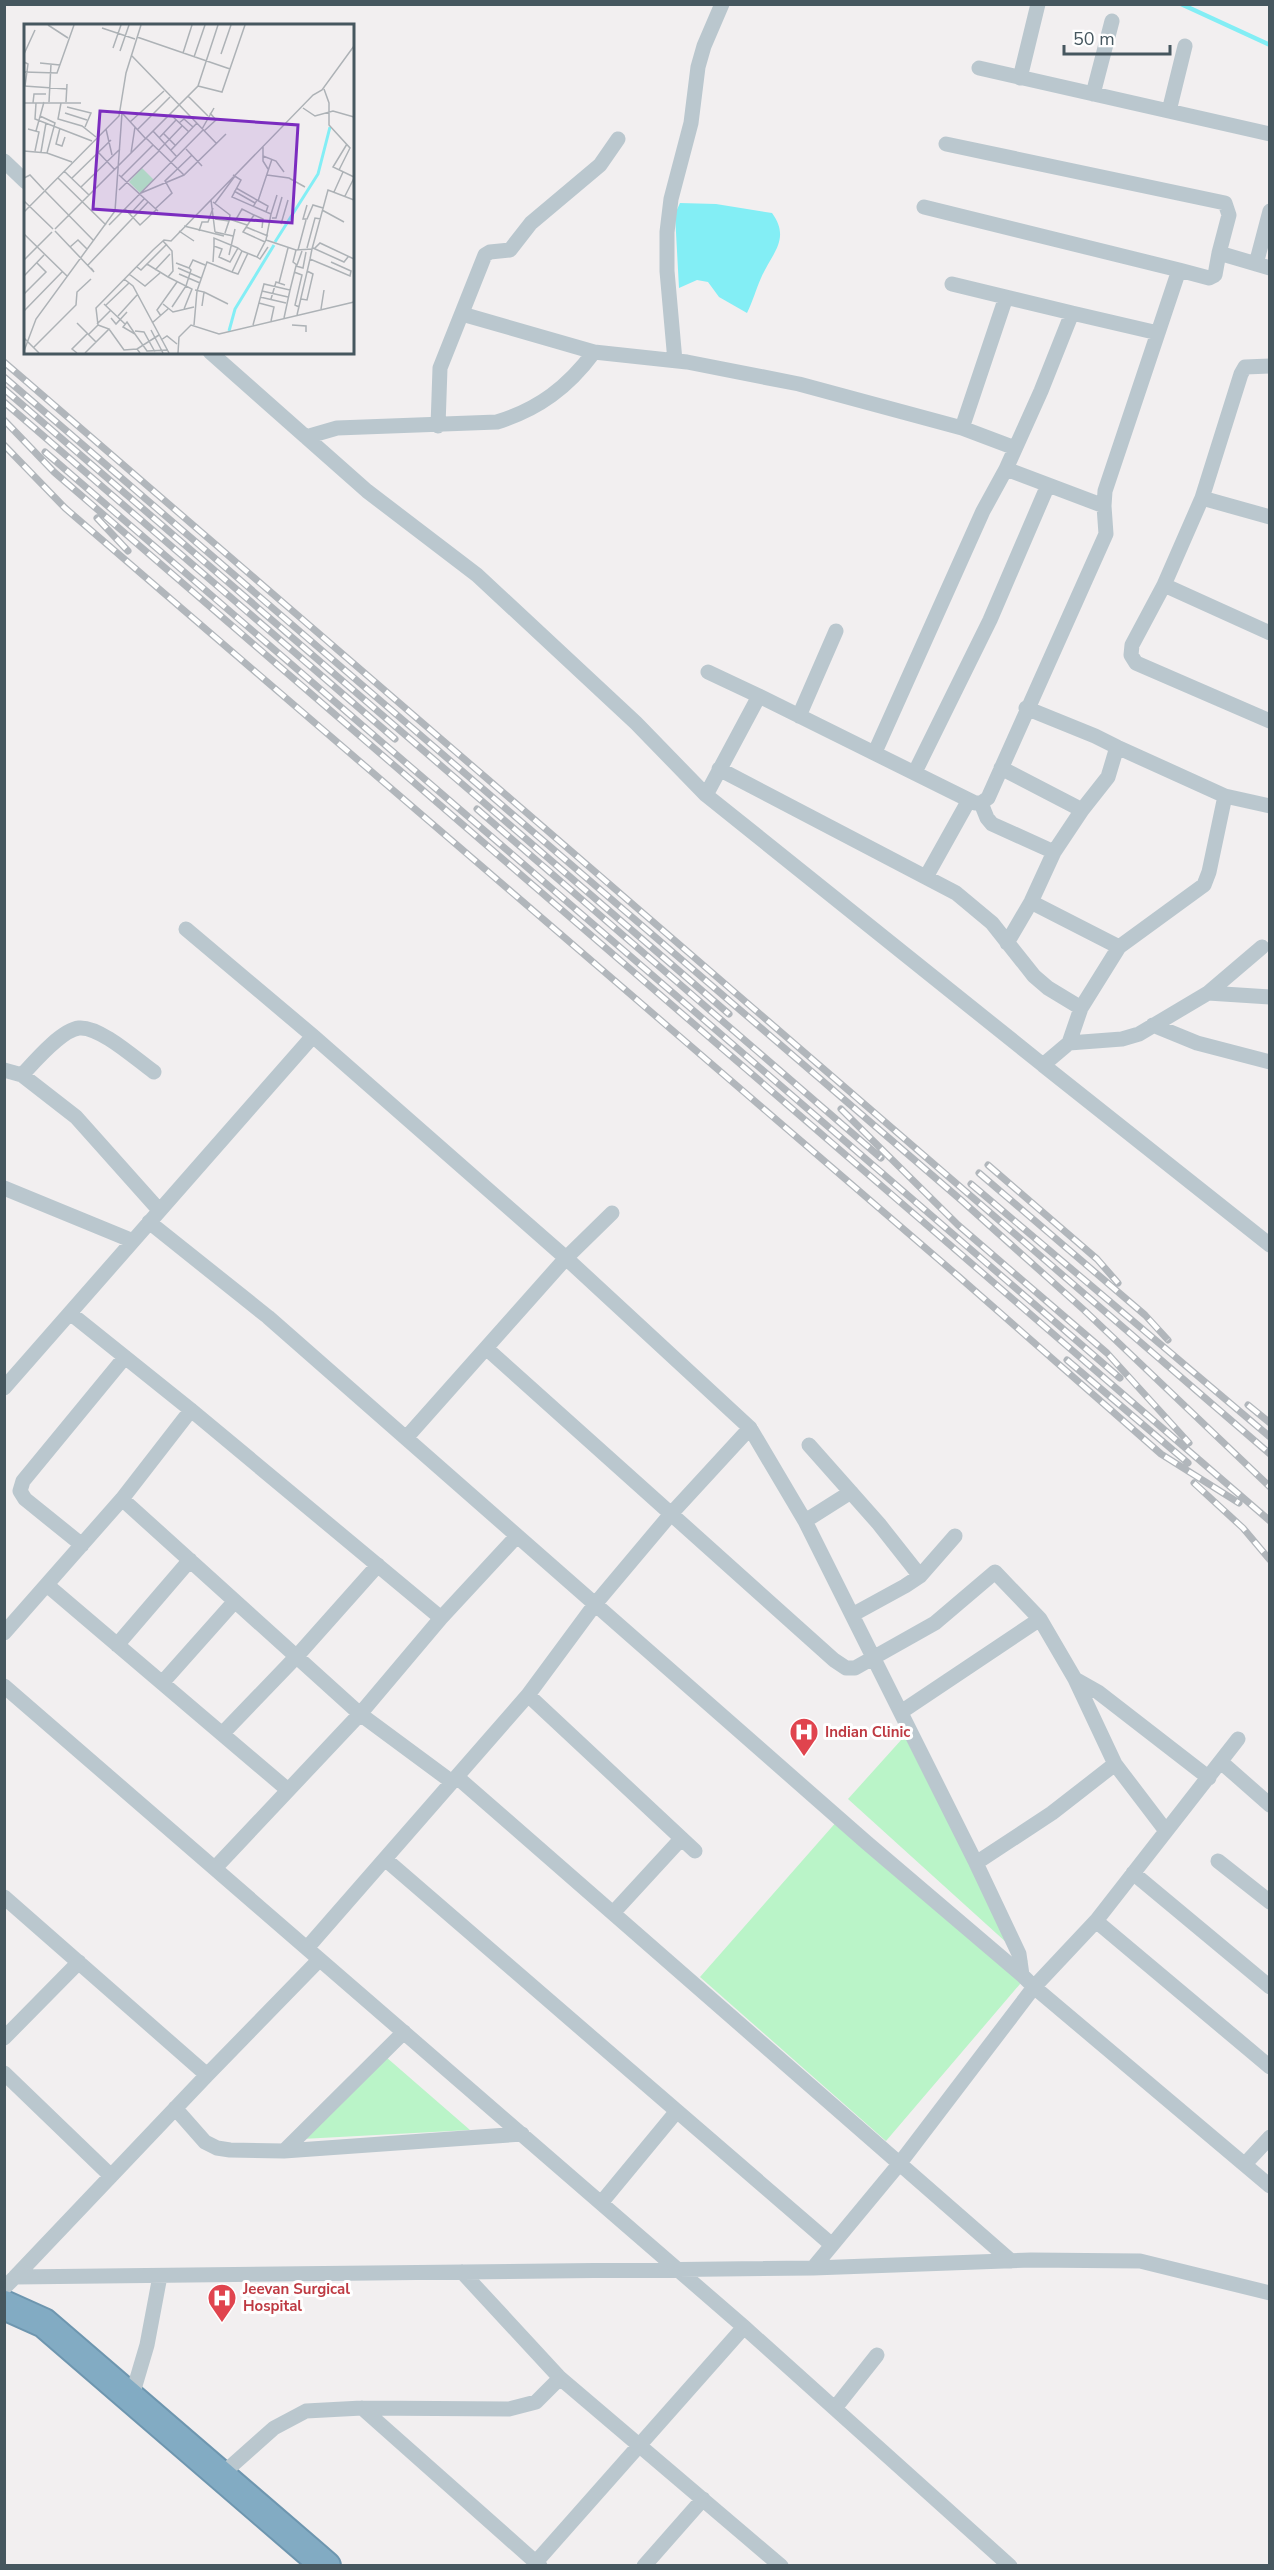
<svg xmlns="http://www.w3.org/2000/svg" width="1274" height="2570" font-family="'Nunito Sans',sans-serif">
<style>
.green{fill:#baf4c8}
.water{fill:#83eef5}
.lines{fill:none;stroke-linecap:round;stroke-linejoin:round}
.stream{stroke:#83eef5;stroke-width:4.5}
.highway-casing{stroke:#6e96af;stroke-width:32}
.street{stroke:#bac7ce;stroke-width:15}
.highway{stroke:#82abc3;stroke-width:28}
.rail-casing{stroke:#b1b6bb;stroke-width:7}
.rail{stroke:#fff;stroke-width:4.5;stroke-dasharray:14;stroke-linecap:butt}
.labels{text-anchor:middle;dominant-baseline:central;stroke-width:6;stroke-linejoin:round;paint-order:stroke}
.health-label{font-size:15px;font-weight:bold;fill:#be3a42;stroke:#fff;text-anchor:start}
.inset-river{fill:none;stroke:#83eef5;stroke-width:3}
.inset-road{fill:none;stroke:#adb2b6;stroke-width:1.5}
.view{fill:#7b2cbf;fill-opacity:0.15;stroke:#7b2cbf;stroke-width:3}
.inset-edge{fill:none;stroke:#46575f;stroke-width:3}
</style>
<rect width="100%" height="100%" fill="#f2eff0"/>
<path class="green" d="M 911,1729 L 1028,1962 L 848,1799 Z
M 838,1820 L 1026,1977 L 886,2141 L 700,1977 Z
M 386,2057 L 470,2130 L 302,2139 Z"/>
<path class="water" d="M 680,203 L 716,204 L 772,213 C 791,239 772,253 761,278 C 756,289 753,301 747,313 L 719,297 L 708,282 L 697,280 L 679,288 L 675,214 Z"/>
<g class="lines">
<path class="stream" d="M 1181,4 L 1270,45"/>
<g class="highway-casing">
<path id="highway" d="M 4,2305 L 44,2323 L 326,2566"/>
</g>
<path class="street" d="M 979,68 L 1270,134
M 1020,78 L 1038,4
M 1093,94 L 1112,21
M 1169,111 L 1185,46
M 946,144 L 1225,203 L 1229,215 L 1219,253
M 4,161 L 26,182
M 924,207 L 1179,270
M 1256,264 L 1270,211
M 952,284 L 1072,313
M 462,314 L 594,352 L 687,362 L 799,384 L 962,428 L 1015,448
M 210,352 L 367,491 L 477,575 L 636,723 L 706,795 L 1043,1065
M 675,361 L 667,271 L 667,232 L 671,199 L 691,123 L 698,67 L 704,46 L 722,4
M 438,426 L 440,368 L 485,255 L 490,252 L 510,250 L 531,223 L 600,165 L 618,139
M 962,428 L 1006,297
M 306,437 L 337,428 L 497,422 C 539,409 568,387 594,352
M 1006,469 L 1041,391 L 1072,313 L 1158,333
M 1202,498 L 1241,374 L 1245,367 L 1270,366
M 1270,517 L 1202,498 L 1164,585 L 1132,645 L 1131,655 L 1136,663 L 1270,721
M 1164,585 L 1270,633
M 708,672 L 759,696
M 1026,708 L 1095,736 L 1117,747
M 799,716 L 836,631
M 875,752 L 983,511 L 1006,469 L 1104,506
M 1001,768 L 1082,810 L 1108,777 L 1117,747 L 1225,796
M 719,769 L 956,893 L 992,923 L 1034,976 L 1048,988 L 1081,1008
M 915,772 L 990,620 L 1048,485
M 706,795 L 759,696 L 975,803 L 981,803 L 988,798 L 1106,534 L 1104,506 L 1105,491 L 1179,270 L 1209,278 L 1215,275 L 1219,253 L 1270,268
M 981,803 L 987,818 L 992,824 L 1054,852
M 926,877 L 969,800
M 1031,902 L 1119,947
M 186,929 L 313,1036 L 566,1258 L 750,1428 L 805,1521 L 976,1863 L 1019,1954 L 1022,1975
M 1007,943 L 1031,902 L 1054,852 L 1082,810
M 1208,993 L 1262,947
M 1270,997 L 1208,993 L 1139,1034 L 1122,1039 L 1069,1043 L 1043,1065 L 1270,1245
M 1153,1025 L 1197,1043 L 1270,1062
M 1069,1043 L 1081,1008 L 1119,947 L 1204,885 L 1209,872 L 1225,796 L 1270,806
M 4,1070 L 22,1075 L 76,1117 L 159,1210
M 22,1075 C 34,1062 61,1030 79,1028 C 100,1026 137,1060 154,1072
M 4,1188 L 133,1241
M 149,1222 L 268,1317 L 867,1843 L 1022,1975 L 1034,1987 L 1270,2186
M 70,1313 L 191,1410 L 441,1618
M 486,1348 L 834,1660 L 846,1668 L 855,1668 L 935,1623 L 995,1572 L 1040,1619 L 1075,1679 L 1098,1692 L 1209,1778
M 4,1388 L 313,1036
M 406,1438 L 566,1258 L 612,1213
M 809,1445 L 879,1524 L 920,1576
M 122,1499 L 360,1714 L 452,1782
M 805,1521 L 851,1492
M 82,1545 L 25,1499 L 20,1491 L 23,1481 L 125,1357
M 47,1585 L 288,1790
M 852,1615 L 905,1586 L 920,1576 L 955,1536
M 4,1633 L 122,1499 L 191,1410
M 117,1645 L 190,1560
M 1075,1679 L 1115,1764 L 1166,1831
M 162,1683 L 235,1601
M 4,1686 L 744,2327 L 1010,2566
M 528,1695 L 695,1851
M 901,1712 L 1040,1619
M 222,1734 L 297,1656 L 378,1565
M 1221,1762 L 1270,1805
M 457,1777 L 1011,2261
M 385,1859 L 832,2245
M 1218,1861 L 1270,1902
M 976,1863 L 1052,1813 L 1115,1764
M 215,1868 L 360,1714 L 441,1618 L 517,1536
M 1133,1873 L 1270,1987
M 4,1897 L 207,2075
M 613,1913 L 681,1839
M 1096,1921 L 1270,2067
M 307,1948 L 528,1695 L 596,1603 L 670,1515 L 750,1428
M 4,2038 L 79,1962
M 4,2073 L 111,2176
M 175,2108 L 205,2142 L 217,2148 L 230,2150 L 284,2151 L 522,2134
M 284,2151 L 404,2032
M 1245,2164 L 1270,2137
M 601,2203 L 677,2111
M 813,2268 L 900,2163 L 1034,1987 L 1096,1921 L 1238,1739
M 462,2272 L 560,2378 L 781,2566
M 15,2277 L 207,2075 L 319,1960
M 4,2288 L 15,2277 L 813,2268 L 1031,2260 L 1140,2261 L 1270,2293
M 131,2399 L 147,2345 L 160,2276
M 362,2408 L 540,2566
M 835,2408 L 877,2355
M 220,2476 L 274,2428 L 306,2411 L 362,2408 L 509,2409 L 536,2402 L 560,2378
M 536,2562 L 744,2327
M 644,2566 L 703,2499"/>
<use href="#highway" class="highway"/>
<g class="rail-casing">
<path id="rail" d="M 4,362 L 1270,1454
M 4,377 L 961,1200 L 1084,1310 L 1270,1487
M 4,389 L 729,1014
M 4,402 L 395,739
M 4,420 L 54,472 L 1270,1521
M 4,445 L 65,508 L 958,1276 L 1161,1454 L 1239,1503
M 45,452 L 1120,1378
M 97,518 L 128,551
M 477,809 L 881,1158
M 841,1109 L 958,1225 L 1107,1353 L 1189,1443
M 988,1165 L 1097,1259 L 1118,1283
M 979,1173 L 1145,1315 L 1168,1340
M 971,1184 L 1270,1437
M 1067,1360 L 1188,1463
M 1248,1405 L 1270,1423
M 1194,1483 L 1243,1528 L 1270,1560"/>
</g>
<use href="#rail" class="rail"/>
</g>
<defs>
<g id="hospital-pin" transform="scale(1.5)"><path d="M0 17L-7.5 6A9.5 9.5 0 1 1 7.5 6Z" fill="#e0444e" stroke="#fff"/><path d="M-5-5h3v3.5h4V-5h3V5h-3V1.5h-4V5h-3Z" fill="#fff"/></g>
</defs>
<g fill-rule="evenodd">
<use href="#hospital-pin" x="804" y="1732"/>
<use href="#hospital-pin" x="222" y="2298"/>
</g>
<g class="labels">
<g class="health-label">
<text x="825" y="1732">Indian Clinic</text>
<text x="243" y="2289">Jeevan Surgical<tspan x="243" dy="17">Hospital</tspan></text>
</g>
</g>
<g transform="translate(24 24)">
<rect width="330" height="330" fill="#f2eff0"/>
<path d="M 118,144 L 130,156 L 116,169 L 105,158 Z" fill="#baf4c8"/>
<path class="inset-river" d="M 251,218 L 294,150 L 306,103M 205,307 L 211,285 L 250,221"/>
<path class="inset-road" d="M 24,1 L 44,14M 78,4 L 111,15M 113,13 L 206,45M 89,24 L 97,1M 96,27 L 105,1M 159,29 L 168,1M 0,30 L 11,6M 197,30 L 207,1M 108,32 L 193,120M 170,33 L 181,1M 0,38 L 4,40 L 1,62M 16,39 L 36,41M 0,48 L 33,49 L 50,1M 0,62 L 43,65M 174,62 L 198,68 L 221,1M 300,65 L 305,79 L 305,101 L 326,124 L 315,146M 164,72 L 184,92M 25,78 L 27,40M 42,78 L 43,60M 0,79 L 57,79M 9,79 L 10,70 L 22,70M 12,79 L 11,95 L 68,117M 37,79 L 34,95 L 58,102 L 72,113M 43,83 L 67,89 L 61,103M 279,84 L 291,92 L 309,87 L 330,93M 41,89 L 63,96M 99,90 L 122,115M 146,90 L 165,108M 16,92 L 31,99 L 23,129M 106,98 L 140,67M 155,99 L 160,95 L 169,103M 36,104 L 32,120 L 38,122 L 41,113M 4,105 L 15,108 L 11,127M 82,105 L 88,131M 178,105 L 190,84M 113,106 L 146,73M 12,107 L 20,78M 129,107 L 153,133M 180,107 L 192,96 L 186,89M 139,109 L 152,122M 122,114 L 160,151M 135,114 L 152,96M 323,120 L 309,143 L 330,153M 239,123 L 239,137 L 244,145M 162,125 L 178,142M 135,126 L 158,102M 147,126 L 173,99M 0,127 L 23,129 L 48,138M 17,128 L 22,99M 74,128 L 91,146M 107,129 L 111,103M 239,132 L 252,137 L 260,148M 40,147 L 65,171M 95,151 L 134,187M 209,151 L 217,156 L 208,173 L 247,190 L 242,216M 243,151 L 265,154 L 281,163M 97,153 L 129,121M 0,154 L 6,151 L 20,166M 34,154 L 82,201M 48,154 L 87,116M 57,163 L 96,125M 212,164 L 233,176 L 229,183M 95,166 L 135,127M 21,167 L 70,217M 210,167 L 231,179M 310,168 L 319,148M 117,169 L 160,151 L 202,110M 321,172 L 330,154M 187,176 L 289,71 L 298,66 L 330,22M 233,176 L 244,182 L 242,188M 0,177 L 29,205M 234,177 L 248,135M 189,178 L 206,191 L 205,197M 191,179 L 211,152M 283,181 L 279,195 L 283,195 L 289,181 L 299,184M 101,185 L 116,201 L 132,186M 131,185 L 148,169 L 141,157 L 168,131M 298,186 L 320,198M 0,188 L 95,92 L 102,49 L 117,1M 106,190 L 120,175M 247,190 L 253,171M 230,191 L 239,195 L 238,204M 248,194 L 252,194 L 258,173M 191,195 L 205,197 L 201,209M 205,195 L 223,201M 211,197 L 218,185 L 230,191 L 219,208 L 241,218M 257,200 L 264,176M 85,201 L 179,106M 160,202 L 200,212M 222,203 L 244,212M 31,205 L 174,62 L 194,1M 31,207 L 70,248 L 67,244M 155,207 L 170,217M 175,207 L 178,198 L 184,198 L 189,184M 191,208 L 209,212M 0,210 L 43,252M 190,222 L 190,214 L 214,224M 46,223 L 54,216 L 63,225M 283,224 L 291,194 L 297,195M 289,224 L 320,238 L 324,233M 288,225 L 304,166 L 330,176M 290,225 L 296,219 L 330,235M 272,226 L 269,238 L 273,241 L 278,227M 274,226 L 282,196M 205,231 L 211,205M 233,233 L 236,235 L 244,223M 0,236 L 28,208M 189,238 L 190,222 L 198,225 L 195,233 L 206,238 L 214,224 L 218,227M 152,239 L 165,244 L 169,236 L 181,241M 123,240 L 143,220M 64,241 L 124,178M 113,243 L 117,246 L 123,240 L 144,253 L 149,247 L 148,227 L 139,217M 305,243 L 326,252 L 327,247 L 307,238M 154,244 L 177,254M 131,246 L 146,230M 208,248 L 214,250 L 224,229M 270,248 L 278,251 L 271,281 L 275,283M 105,250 L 121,262 L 136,249M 155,250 L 176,259M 0,252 L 20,231M 144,253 L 168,265 L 160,285M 100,255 L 109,262 L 145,329M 255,259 L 264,224M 171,266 L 180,268 L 178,282M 266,266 L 272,242 L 279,244 L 282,228M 238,267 L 264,273M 180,268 L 204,280M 0,270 L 22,248 L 13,239M 236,273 L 262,279M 247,275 L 252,258 L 261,261M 277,275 L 283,276 L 289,250 L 283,247M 235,279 L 250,283 L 247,297M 80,280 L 101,300M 139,280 L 149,288 L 170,283M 82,281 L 105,259M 148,283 L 162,262 L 167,246 L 165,244M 297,285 L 300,266M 0,287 L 38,248M 273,291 L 286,235 L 305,243M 94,292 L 113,271M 137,292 L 133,286 L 153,258M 87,294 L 92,300 L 103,288M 53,299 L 72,318M 128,299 L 144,285M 73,300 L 87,286M 170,301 L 173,267 L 183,238 L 208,248 L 218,227 L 233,233 L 242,216 L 272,226 L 288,225 L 286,235M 229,301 L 240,260 L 266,266 L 260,294M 268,301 L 282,302 L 282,308M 85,305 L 100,326 L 113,325M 127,306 L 139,329M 111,307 L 120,308 L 131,328M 111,310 L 103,298 L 99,303 L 111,310 L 123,327 L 144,326M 64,311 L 74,301 L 72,284 L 129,226 L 140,216 L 147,217 L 187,176 L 191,208M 0,314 L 15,329M 137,316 L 143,312 L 153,320M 10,323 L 52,281 L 53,268 L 67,255M 0,327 L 12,295 L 91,187 L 98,89M 53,329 L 48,325 L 63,310M 61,329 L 85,305 L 74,301M 116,329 L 113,325 L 135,311M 154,329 L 155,313 L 167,301 L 195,310 L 330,278"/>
<path class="view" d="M 76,87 L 274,101 L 268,199 L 69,185 Z"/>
<rect width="330" height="330" class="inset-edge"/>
</g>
<rect width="1274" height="2570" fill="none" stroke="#46575f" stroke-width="12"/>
<path d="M1064 45v9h106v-9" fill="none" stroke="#46575f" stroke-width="3"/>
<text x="1073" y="45" font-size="18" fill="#46575f" stroke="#ffffff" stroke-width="4.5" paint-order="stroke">50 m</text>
</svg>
